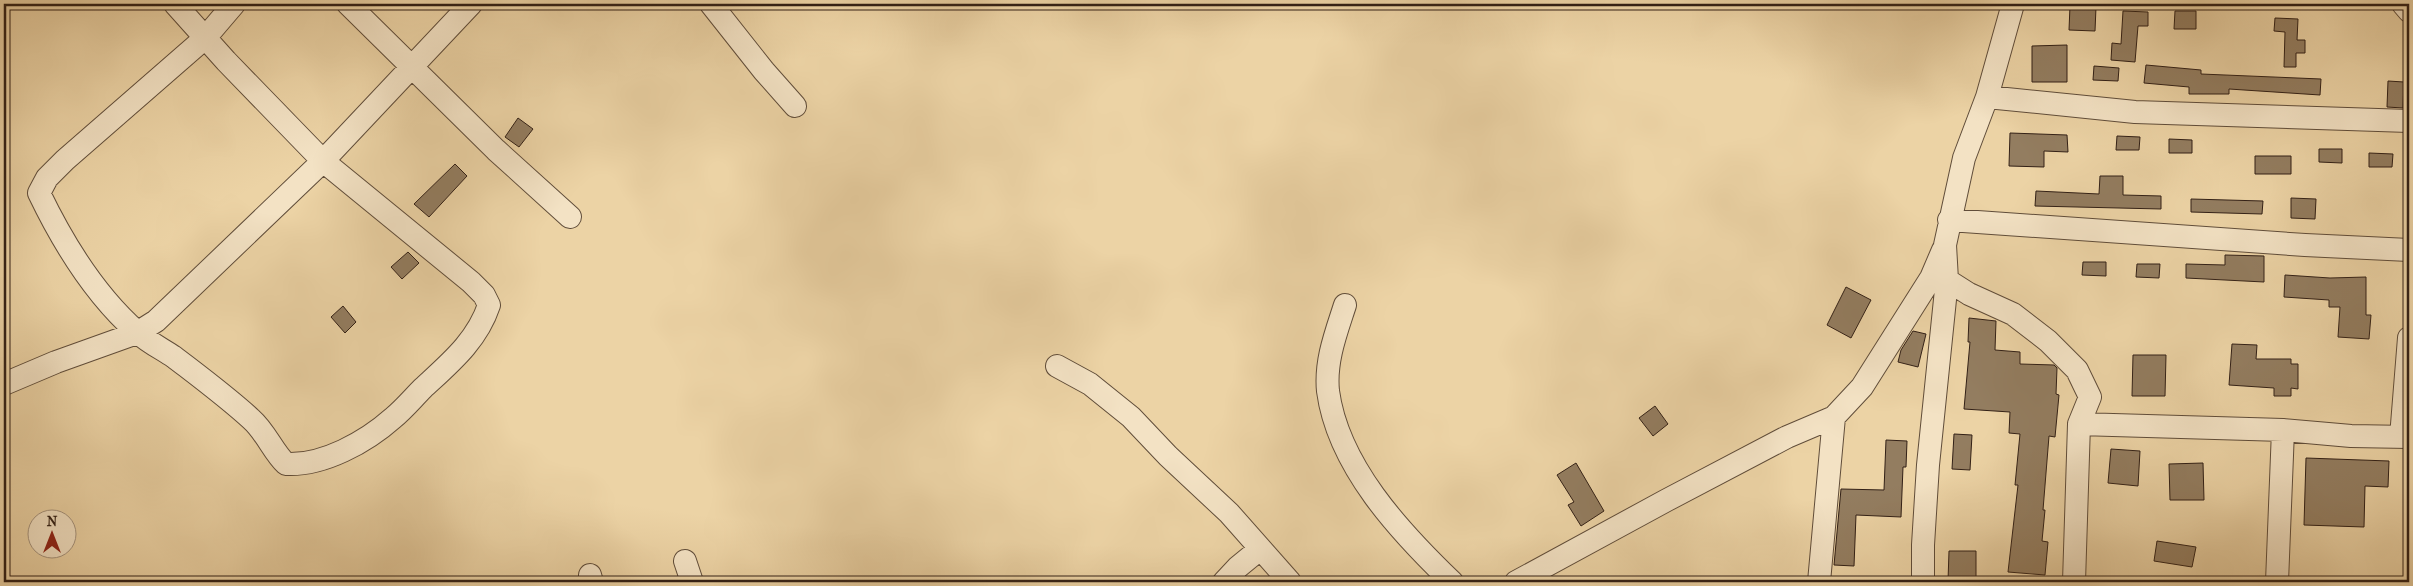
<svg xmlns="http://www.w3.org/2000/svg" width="2413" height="586" font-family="'IM FELL French Canon',serif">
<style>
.building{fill:#937d60;stroke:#322016}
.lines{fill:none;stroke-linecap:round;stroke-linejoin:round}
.minor-casing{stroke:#604d3a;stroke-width:24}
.minor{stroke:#f3e2c4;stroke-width:22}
</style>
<rect width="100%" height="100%" fill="#ecd3a5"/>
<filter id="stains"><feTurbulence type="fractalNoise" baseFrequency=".004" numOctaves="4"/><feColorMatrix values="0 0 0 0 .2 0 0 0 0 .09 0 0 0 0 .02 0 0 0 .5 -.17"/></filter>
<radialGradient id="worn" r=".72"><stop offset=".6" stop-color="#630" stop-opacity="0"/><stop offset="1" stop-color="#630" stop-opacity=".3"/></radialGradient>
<path class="building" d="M 2070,6 L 2096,7 L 2095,31 L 2069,30 Z
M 2123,11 L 2148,12 L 2148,26 L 2138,26 L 2135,62 L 2111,60 L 2112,43 L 2121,44 Z
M 2175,11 L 2196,11 L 2196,29 L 2174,29 Z
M 2275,18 L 2298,19 L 2297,40 L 2305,40 L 2305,53 L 2296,53 L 2296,67 L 2284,67 L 2285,32 L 2274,31 Z
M 2067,45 L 2067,82 L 2032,82 L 2032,46 Z
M 2146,65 L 2201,70 L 2201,74 L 2321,79 L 2320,95 L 2229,89 L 2229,94 L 2189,94 L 2189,87 L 2144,83 Z
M 2094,66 L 2119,68 L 2118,81 L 2093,80 Z
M 2388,81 L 2404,82 L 2403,108 L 2387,107 Z
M 518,118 L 533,129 L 519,147 L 505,137 Z
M 2010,133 L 2067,135 L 2068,152 L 2044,151 L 2044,167 L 2009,166 Z
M 2117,136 L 2140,137 L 2139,150 L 2116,150 Z
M 2169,139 L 2192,140 L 2192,153 L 2169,153 Z
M 2319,149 L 2342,149 L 2342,163 L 2319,162 Z
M 2369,153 L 2393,154 L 2392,167 L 2369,167 Z
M 2255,156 L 2291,156 L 2291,174 L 2255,174 Z
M 455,164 L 467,176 L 429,217 L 414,204 Z
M 2100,176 L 2123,176 L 2123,195 L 2161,196 L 2161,209 L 2035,206 L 2036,191 L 2099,194 Z
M 2291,198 L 2316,199 L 2315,219 L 2291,218 Z
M 2191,199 L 2263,201 L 2262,214 L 2191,212 Z
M 408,252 L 419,263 L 402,279 L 391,267 Z
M 2225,255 L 2264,256 L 2264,282 L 2186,278 L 2186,264 L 2225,265 Z
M 2083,262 L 2106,262 L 2106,276 L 2082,275 Z
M 2137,264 L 2160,264 L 2159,278 L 2136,277 Z
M 2285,275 L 2330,278 L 2366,277 L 2366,315 L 2371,315 L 2369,339 L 2338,337 L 2340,307 L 2329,307 L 2329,300 L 2284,297 Z
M 1846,287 L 1871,300 L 1851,338 L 1827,325 Z
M 343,306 L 356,322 L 345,333 L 331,317 Z
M 1969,318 L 1996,321 L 1995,350 L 2020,352 L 2020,364 L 2054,365 L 2057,368 L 2056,394 L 2059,395 L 2055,437 L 2049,436 L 2043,510 L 2045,510 L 2042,541 L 2048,542 L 2045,575 L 2008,572 L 2018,485 L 2015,485 L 2020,434 L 2009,433 L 2010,412 L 1964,409 L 1970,342 L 1968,342 Z
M 1913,331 L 1926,334 L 1918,367 L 1898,362 L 1901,350 Z
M 2232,344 L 2257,345 L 2256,359 L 2291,359 L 2291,364 L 2298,364 L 2298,389 L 2291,388 L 2291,396 L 2274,396 L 2274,388 L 2229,385 Z
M 2133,355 L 2166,355 L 2165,396 L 2132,396 Z
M 1655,406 L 1668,424 L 1653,436 L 1639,418 Z
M 1954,434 L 1972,435 L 1970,470 L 1952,469 Z
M 1886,440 L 1907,441 L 1906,467 L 1903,467 L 1901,517 L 1856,515 L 1854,566 L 1834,565 L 1841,489 L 1884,490 Z
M 2111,449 L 2140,451 L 2138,486 L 2108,483 Z
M 2306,458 L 2389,461 L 2388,487 L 2365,486 L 2364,527 L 2304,525 Z
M 1576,463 L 1604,511 L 1581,526 L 1568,505 L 1574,502 L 1557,475 Z
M 2203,463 L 2204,500 L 2170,500 L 2169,464 Z
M 2157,541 L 2196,547 L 2192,567 L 2154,561 Z
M 1949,551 L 1976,551 L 1976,582 L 1948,581 Z"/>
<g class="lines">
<g class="minor-casing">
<path id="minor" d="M 175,4 L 226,61 L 323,161 L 471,282 L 484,295 L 489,305 C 477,341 450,363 423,388 C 413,398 404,409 393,418 C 366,442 323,466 286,464 C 273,452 266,432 251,419 C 227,397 200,377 174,357 C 162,349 148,342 137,332 C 95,295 63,243 39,193 L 47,178 L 65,160 L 205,38 L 234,4
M 348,4 L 496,150 L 570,217
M 711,4 L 764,71 L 795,106
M 2403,4 L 2409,11
M 1987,97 L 2135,112 L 2409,121
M 1949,220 L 2305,245 L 2409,250
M 1947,280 L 1969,294 L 2013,314 L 2048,341 L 2077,370 L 2090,397 L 2079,424 L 2074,582
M 1345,305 C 1336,333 1325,361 1328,391 C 1338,466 1400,532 1452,582
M 1057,366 L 1090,384 L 1131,417 L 1168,456 L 1229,513 L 1290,582
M 4,384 L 56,362 L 137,333 L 156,321 L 323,161 L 471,4
M 2079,424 L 2283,430 L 2351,436 L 2409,437
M 2401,437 L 2409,338
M 685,561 L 692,582
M 590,575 L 592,582
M 1224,582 L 1238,567 L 1260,549
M 1516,582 L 1667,500 L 1787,437 L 1834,417 L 1862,387 L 1931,278 L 1943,250
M 1819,582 L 1834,417
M 1923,582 L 1923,545 L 1928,465 L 1947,280 L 1945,245 L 1964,158 L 1987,97 L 2013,4
M 2277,582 L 2283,430"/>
</g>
<use href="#minor" class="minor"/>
</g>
<rect width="2413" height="586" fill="none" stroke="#ecd3a5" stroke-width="20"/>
<rect x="5" y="5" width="2403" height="576" fill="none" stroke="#322016" stroke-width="2.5"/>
<rect x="10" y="10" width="2393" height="566" fill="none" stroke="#322016"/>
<g transform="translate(52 534)"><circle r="24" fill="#f3e2c4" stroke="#a6947e"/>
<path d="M0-4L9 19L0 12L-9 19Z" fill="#8f2418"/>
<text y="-8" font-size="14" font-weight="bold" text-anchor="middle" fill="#322016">N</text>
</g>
<rect width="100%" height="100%" filter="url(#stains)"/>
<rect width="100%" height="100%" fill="url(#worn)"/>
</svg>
